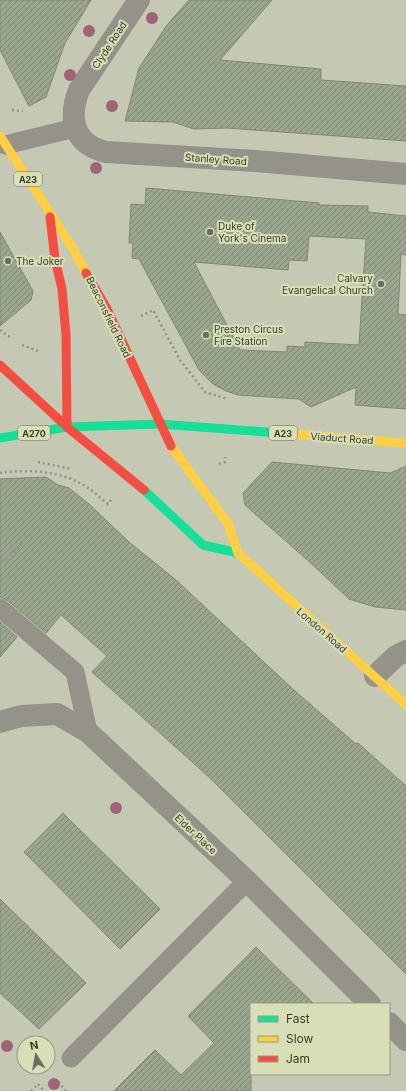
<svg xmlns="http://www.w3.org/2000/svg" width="406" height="1091" font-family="Inter,sans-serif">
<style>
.building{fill:url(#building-hatch);stroke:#818677;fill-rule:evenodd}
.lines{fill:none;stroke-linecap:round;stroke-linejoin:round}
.path{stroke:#939188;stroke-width:2.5;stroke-dasharray:2 3;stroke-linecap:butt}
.lane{stroke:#959289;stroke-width:19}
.street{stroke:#959289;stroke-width:22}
.fast{stroke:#16e098;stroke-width:9}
.slow{stroke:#ffcf43;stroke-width:9}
.jam{stroke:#f24e42;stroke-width:9}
.tree{fill:#a0647a}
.poi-dot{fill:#6a6d5b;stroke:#d8dfb7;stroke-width:1.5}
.labels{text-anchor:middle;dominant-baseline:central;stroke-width:4;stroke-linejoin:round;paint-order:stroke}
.shield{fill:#d8dfb7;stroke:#696c55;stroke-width:1}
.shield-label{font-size:9px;font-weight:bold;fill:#393b2b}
.street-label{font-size:10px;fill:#393b2b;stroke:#d8dfb7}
.poi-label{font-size:10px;fill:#393b2b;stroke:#d8dfb7;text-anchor:start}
</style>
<defs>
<pattern id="building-hatch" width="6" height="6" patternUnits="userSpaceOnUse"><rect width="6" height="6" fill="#9ba68e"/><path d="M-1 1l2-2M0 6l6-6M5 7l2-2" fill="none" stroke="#7f8874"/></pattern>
</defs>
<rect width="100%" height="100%" fill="#c5c9b3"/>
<path class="building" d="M 0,0 L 91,0 L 65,43 L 46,97 L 29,106 L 0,50 Z
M 189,0 L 272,0 L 220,60 L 321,69 L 321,80 L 406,86 L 406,141 L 227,128 L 194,129 L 173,122 L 125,121 L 139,68 L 167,25 Z
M 146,188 L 319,203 L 319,205 L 368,206 L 368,212 L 406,216 L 406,255 L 401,254 L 398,314 L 406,315 L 406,409 L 355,405 L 356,387 L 311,407 L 299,399 L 238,395 L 226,391 L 213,384 L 199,370 L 139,259 L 132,258 L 133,243 L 129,243 L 131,204 L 145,205 ZM 309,236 L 366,239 L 359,345 L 305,342 L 305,347 L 287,346 L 287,352 L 240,350 L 194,262 L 288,270 L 289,260 L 307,261 Z
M 0,232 L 33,291 L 31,300 L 0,326 Z
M 272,462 L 390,473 L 406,466 L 406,610 L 375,607 L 349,599 L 313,565 L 245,505 L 243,493 Z
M 46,477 L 58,485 L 69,488 L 89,504 L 129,542 L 176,580 L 295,691 L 356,744 L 358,743 L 406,786 L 406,974 L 210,778 L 92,672 L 107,656 L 61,615 L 46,633 L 7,600 L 0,597 L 0,479 Z
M 0,622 L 17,637 L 0,657 Z
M 63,813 L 160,909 L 120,949 L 24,852 Z
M 0,899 L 86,983 L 39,1029 L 0,993 Z
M 256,947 L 314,1004 L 251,1004 L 251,1091 L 114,1091 L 155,1050 L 181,1075 L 214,1043 L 188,1016 Z"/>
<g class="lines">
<path class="path" d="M 12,110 L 23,111
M 141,316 L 153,310 L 180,360 L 205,392 L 228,399
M 0,330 L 11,338
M 22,345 L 38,351
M 38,462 L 72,469
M 219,464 L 225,462 L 225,457
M 0,473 C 26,469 57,471 80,483 C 90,488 99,497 108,504 L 111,500
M 8,561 L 22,543
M 58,1082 L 66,1091
M 31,1091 L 38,1084 L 44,1091"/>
<path class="lane" d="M 5,145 L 75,128
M 0,608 L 75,672 L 88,732
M 71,1058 L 247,881"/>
<path class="street" d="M 139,0 L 79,90 C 68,118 73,144 106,152 L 256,161 L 406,174
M 375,676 L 396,656 L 406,651
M 0,722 L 21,716 L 57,714 L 88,732 L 247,881 L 370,1004
M 389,1023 L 406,1040"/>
<path class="fast" d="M 67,427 L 159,424 L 279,433
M 0,438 L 67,427
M 144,490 L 203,545 L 238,553"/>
<path class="slow" d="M 0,136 L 72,247 L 86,273
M 279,433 L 406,443
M 171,446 L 228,524 L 238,553 L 406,705"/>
<path class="jam" d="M 50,217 L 55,259 L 62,289 L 66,335 L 67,427
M 86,273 L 106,307 L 171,446
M 0,365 L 67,427 L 144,490"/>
</g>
<g class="tree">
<circle cx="152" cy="18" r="6"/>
<circle cx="89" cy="31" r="6"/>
<circle cx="70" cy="75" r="6"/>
<circle cx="112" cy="106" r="6"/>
<circle cx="96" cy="168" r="6"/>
<circle cx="116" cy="808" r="6"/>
<circle cx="7" cy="1046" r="6"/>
<circle cx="54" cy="1084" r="6"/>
</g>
<g class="poi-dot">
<circle cx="210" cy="232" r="4"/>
<circle cx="8" cy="261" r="4"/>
<circle cx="381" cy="284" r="4"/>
<circle cx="206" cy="335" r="4"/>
</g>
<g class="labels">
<g class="shield">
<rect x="14" y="172" width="28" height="14" rx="3"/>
<rect x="18" y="426" width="32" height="14" rx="3"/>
<rect x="269" y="426" width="28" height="14" rx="3"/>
</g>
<g class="shield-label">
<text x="28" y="179">A23</text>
<text x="34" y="433">A270</text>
<text x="283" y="433">A23</text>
</g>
<g class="street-label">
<text transform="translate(109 45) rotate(-57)">Clyde Road</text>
<text transform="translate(216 159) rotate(4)">Stanley Road</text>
<text transform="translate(109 317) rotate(64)">Beaconsfield Road</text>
<text transform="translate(342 438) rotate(4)">Viaduct Road</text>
<text transform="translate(322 630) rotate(41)">London Road</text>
<text transform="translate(196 834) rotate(43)">Elder Place</text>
</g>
<g class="poi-label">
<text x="218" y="226">Duke of<tspan x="218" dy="12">York's Cinema</tspan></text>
<text x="16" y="261">The Joker</text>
<text x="373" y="278" text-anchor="end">Calvary<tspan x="373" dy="12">Evangelical Church</tspan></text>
<text x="214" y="329">Preston Circus<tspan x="214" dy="12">Fire Station</tspan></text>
</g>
</g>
<rect x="250" y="1003" width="140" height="72" fill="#d8dfb7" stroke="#989d7f"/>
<rect x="258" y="1016" width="20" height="6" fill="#16e098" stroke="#989d7f"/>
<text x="286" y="1023" font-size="12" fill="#393b2b">Fast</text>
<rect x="258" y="1036" width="20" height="6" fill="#ffcf43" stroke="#989d7f"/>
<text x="286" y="1043" font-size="12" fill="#393b2b">Slow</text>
<rect x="258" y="1056" width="20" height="6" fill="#f24e42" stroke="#989d7f"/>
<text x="286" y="1063" font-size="12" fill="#393b2b">Jam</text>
<g transform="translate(36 1055) rotate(349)"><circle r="19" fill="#d8dfb7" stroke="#989d7f"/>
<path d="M0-3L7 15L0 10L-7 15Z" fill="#6a6d5b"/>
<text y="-6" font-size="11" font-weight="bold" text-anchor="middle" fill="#393b2b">N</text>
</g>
</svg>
